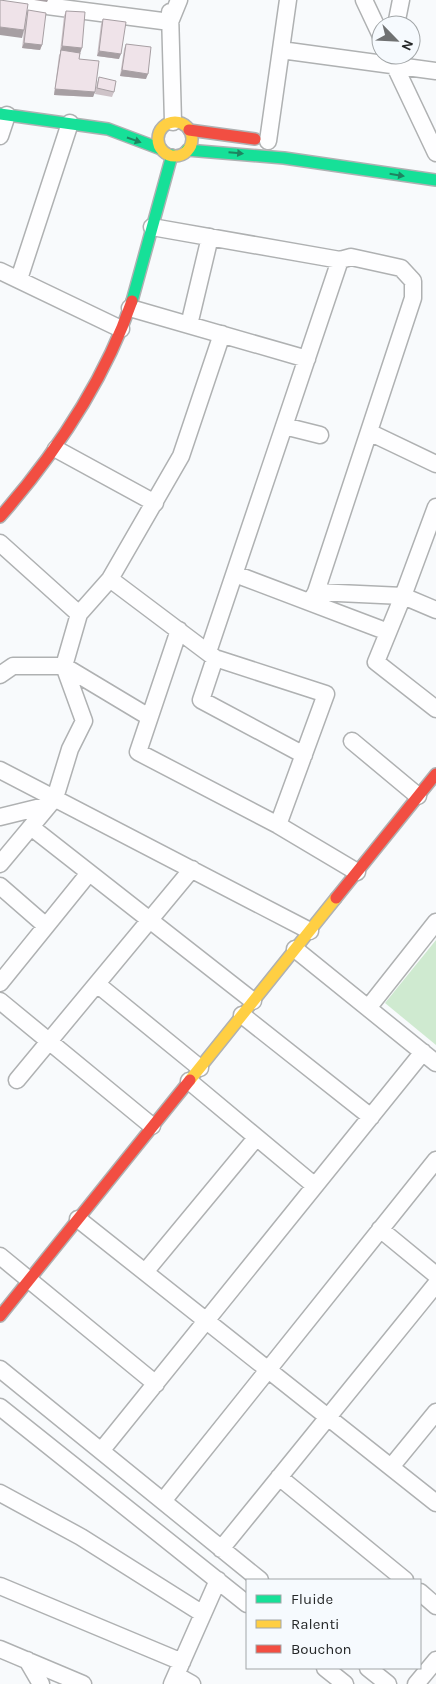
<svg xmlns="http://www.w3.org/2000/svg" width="436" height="1684" font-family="Karla,sans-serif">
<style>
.green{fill:#cfead0}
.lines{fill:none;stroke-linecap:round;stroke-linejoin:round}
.street-casing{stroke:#afb1b2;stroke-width:19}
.fast-casing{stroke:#afb1b2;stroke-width:14}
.slow-casing{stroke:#afb1b2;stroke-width:14}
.jam-casing{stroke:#afb1b2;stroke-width:14}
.street{stroke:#fefeff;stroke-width:16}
.fast{stroke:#16e098;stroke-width:11}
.slow{stroke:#ffcf43;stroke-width:11}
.jam{stroke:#f24e42;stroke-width:11}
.wall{fill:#cec3c8}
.shaded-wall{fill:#a79fa3}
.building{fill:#efe3e9;stroke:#a79fa3}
.oneway{fill:#1e8460}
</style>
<rect width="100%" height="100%" fill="#f8fafc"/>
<path class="green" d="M 436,940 L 436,1045 L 385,1003 Z"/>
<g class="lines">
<g class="street-casing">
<path id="street" d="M 0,0 L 170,22 L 179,0
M 364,0 L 381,36
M 170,12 L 173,122
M 396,25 L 401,0
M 281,50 L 436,71
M 391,58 L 436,153
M 0,136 L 7,115
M 268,141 L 288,0
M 152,227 L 340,260 L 351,257 L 401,268 L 413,281 L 413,298 L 316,592 L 311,601
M 0,271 L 121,329
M 19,279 L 70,123
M 130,308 L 307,359
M 189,325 L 210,237
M 284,426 L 320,435
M 369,432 L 436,464
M 56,449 L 155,503
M 436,507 L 403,596 L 376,662 L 436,709
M 0,543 L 79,614
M 235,574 L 388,632
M 110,579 L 215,658 L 326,694 L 278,825
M 316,592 L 403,596 L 436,610
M 179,630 L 138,752 L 278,825 L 357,872
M 208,652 L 340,260
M 215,658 L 201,700 L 304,755
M 0,675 L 13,666 L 64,666 L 149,717
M 352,741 L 418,796
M 0,770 L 310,931
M 0,817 L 49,805
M 31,827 L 253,1001
M 0,864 L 55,798 L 70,749 L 84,721 L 64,666 L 79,614 L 110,579 L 181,456 L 222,334
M 0,886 L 46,926
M 295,949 L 436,1063
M 0,983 L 89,873
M 97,984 L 200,1068
M 0,1001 L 152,1126
M 368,1008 L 436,922
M 242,1015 L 371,1117
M 17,1080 L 192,869
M 189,1081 L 315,1186
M 78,1219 L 436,1503
M 380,1229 L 436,1275
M 0,1256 L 156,1384
M 145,1272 L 256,1138
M 0,1369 L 260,1580
M 0,1407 L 247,1604
M 101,1451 L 423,1052
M 391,1467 L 436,1412
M 279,1477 L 405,1580
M 0,1493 L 81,1537 L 203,1614
M 163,1501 L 436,1160
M 221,1549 L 436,1284
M 0,1586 L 182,1662
M 420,1592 L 436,1606
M 0,1649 L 83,1684
M 27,1660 L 41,1684
M 325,1668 L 345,1684
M 368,1668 L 388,1684
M 176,1675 L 192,1684
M 172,1684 L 218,1580
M 416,1684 L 436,1660"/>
</g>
<g class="fast-casing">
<path id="fast" d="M 0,114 L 108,129 L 161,149
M 187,150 L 284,158 L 436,180
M 132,301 L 172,155"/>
</g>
<g class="slow-casing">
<path id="slow" d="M158 139a17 17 0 1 1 34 0a17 17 0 1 1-34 0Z
M 190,1080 L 336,898"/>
</g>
<g class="jam-casing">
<path id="jam" d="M 189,130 L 255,139
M 0,517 C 56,453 104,382 132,301
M 336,898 L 436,774
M 0,1316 L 190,1080"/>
</g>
<use href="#street" class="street"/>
<use href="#fast" class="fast"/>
<use href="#slow" class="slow"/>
<use href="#jam" class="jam"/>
</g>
<path class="wall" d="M 28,10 L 42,45 L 40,50 L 22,48 L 24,30 L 22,38 Z
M 66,11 L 80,54 L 79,59 L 95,92 L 93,97 L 54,95 L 59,55 L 61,52 L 60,52 L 64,16 Z
M 103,19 L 119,59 L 97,56 L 101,24 Z
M 126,44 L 146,79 L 120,76 L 124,49 Z
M 99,77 L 114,92 L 112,97 L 95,94 L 97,83 Z"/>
<path class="shaded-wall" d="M 34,0 L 48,0 L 47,2 Z
M 0,27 L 24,30 L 22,38 L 0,35 Z
M 24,43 L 42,45 L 40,50 L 22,48 Z
M 62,46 L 82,48 L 80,54 L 60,52 Z
M 99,51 L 121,54 L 119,59 L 97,56 Z
M 122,70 L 148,74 L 146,79 L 120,76 Z
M 55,89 L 95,92 L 93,97 L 54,95 Z"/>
<path class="building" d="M 0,0 L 28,4 L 24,30 L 0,27 Z
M 28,10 L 46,13 L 42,45 L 24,43 Z
M 66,11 L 85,12 L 82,48 L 62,46 Z
M 103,19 L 126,22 L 121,54 L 99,51 Z
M 126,44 L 151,47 L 148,74 L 122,70 Z
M 61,50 L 80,53 L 79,59 L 99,61 L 95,92 L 55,89 Z
M 99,77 L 116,81 L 114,92 L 97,88 Z"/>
<defs><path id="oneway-solid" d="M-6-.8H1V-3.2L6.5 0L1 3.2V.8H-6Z" transform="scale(1.25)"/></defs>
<g class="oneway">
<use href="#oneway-solid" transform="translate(134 140) rotate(19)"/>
<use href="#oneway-solid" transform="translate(236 153) rotate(5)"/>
<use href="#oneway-solid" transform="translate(397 175) rotate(9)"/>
</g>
<rect x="246" y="1579" width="175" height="90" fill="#f6fafe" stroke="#a2a6a8"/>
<rect x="256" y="1595" width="25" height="8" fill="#16e098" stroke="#a2a6a8"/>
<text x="291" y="1604" font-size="15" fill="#252728">Fluide</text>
<rect x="256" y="1620" width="25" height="8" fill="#ffcf43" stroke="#a2a6a8"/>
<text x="291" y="1629" font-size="15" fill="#252728">Ralenti</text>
<rect x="256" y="1645" width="25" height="8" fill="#f24e42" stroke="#a2a6a8"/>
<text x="291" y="1654" font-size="15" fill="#252728">Bouchon</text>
<g transform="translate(396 40) rotate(114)"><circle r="24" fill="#f6fafe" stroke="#a2a6a8"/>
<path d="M0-4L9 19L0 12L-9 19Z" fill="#6f7172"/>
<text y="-8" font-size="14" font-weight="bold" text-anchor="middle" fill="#252728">N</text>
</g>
</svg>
